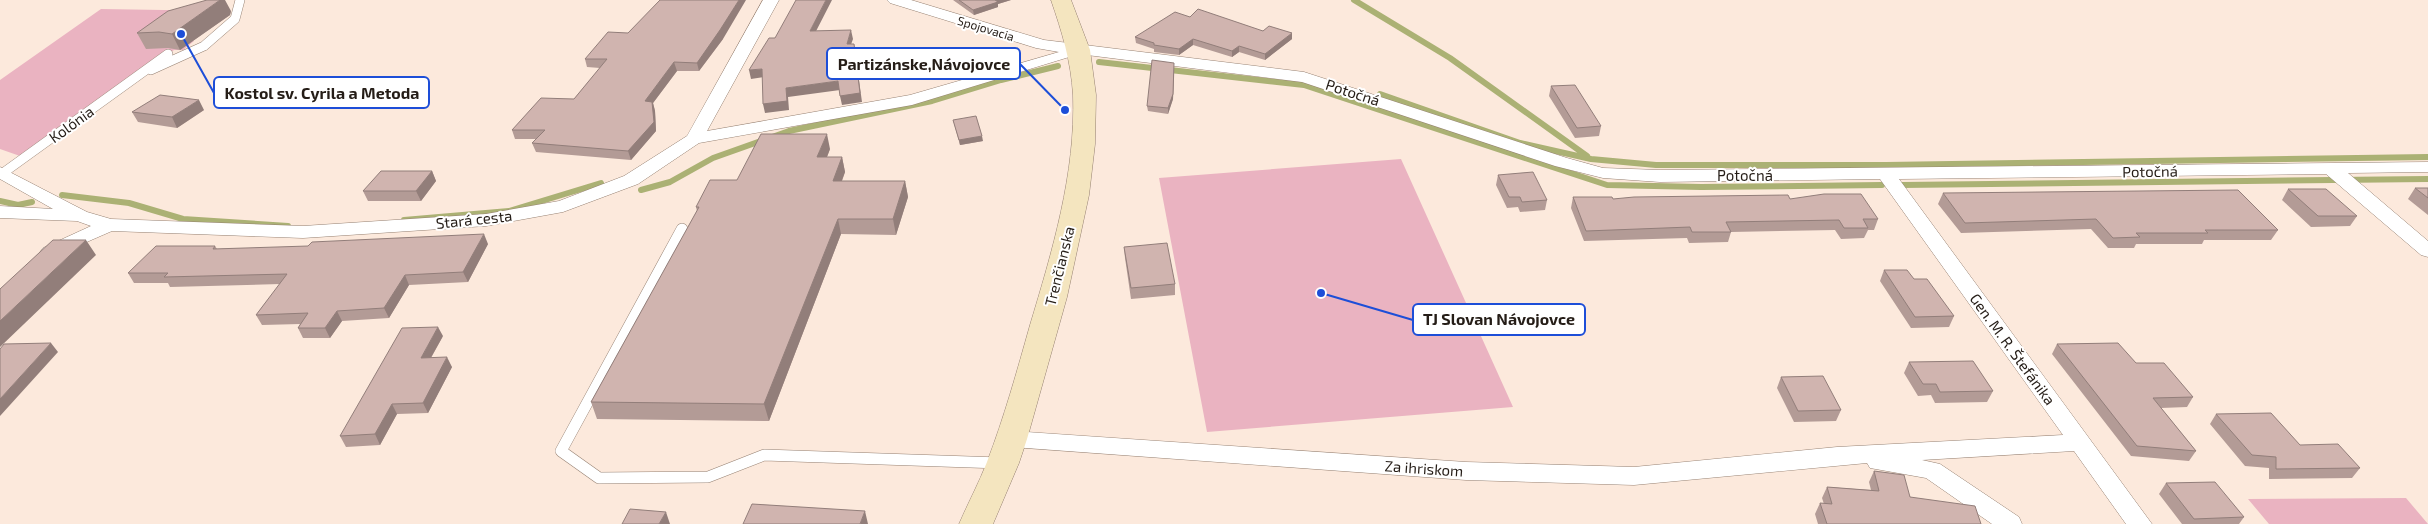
<svg xmlns="http://www.w3.org/2000/svg" width="2428" height="524" font-family="'Exo 2',sans-serif">
<style>
.green{fill:#eab3c1}
.lines{fill:none;stroke-linecap:round;stroke-linejoin:round}
.stream{stroke:#abb174;stroke-width:6}
.service-far1-casing{stroke:#968172;stroke-width:10}
.service-casing{stroke:#968172;stroke-width:12}
.minor-casing{stroke:#968172;stroke-width:1}
.secondary-casing{stroke:#968172;stroke-width:1}
.service-far1{stroke:#fff;stroke-width:9}
.service{stroke:#fff;stroke-width:11}
.minor{fill:#fff;fill-rule:evenodd}
.secondary{fill:#f4e5bf;fill-rule:evenodd}
.wall{fill:#b39b96}
.shaded-wall{fill:#927e7a}
.building{fill:#d0b4af;stroke:#927e7a}
.labels{text-anchor:middle;dominant-baseline:central;stroke-width:4;stroke-linejoin:round;paint-order:stroke}
.far-street-label{font-size:12px;fill:#251d17;stroke:#fff}
.street-label{font-size:15px;fill:#251d17;stroke:#fff}
.leader{fill:none;stroke:#1d4ed8;stroke-width:2}
.callout-dot{fill:#1d4ed8;stroke:#fff;stroke-width:2}
.callout{fill:#fff;stroke:#1d4ed8;stroke-width:2}
.callout-label{font-size:16px;text-anchor:middle;font-weight:bold;fill:#251d17}
</style>
<rect width="100%" height="100%" fill="#fce9dc"/>
<path class="green" d="M 101,9 L 226,11 L 187,41 L 194,41 L 183,50 L 174,50 L 20,156 L 0,149 L 0,80 Z
M 1401,159 L 1513,407 L 1207,432 L 1159,178 Z
M 2406,498 L 2428,524 L 2269,524 L 2248,499 Z"/>
<g class="lines">
<path class="stream" d="M 1354,0 L 1450,58 L 1587,156
M 1099,62 L 1304,85 L 1607,185 L 1701,187 L 1882,185
M 1380,94 L 1520,143 L 1591,159 L 1656,165 L 1886,165 L 2428,157
M 1902,185 L 2428,179
M 641,190 L 670,182 L 713,158 L 789,131 L 932,101 L 1001,80 L 1058,66
M 62,195 L 129,203 L 183,219 L 288,226
M 0,201 L 18,205 L 32,202
M 404,220 L 509,211 L 601,183"/>
<g class="service-far1-casing">
<path id="service-far1" d="M 151,70 L 204,46 L 235,19 L 240,0
M 3,173 L 168,54"/>
</g>
<g class="service-casing">
<path id="service" d="M 682,229 L 561,451 L 599,478 L 708,477 L 764,455 L 1000,463"/>
</g>
<g class="minor-casing">
<path id="minor" d="M 763,0 L 779,0 L 707,131 L 910,95 L 1059,52 L 1036,48 L 890,3 L 887,0 L 911,0 L 1044,40 L 1304,72 L 1567,158 L 1603,168 L 1660,170 L 2428,162 L 2428,172 L 2348,173 L 2428,241 L 2428,257 L 2421,255 L 2326,174 L 1899,179 L 2152,524 L 2126,524 L 2074,451 L 1922,460 L 1940,464 L 2019,517 L 2022,524 L 1992,524 L 1926,478 L 1870,468 L 1867,463 L 1634,485 L 1466,480 L 1011,447 L 1003,445 L 999,439 L 1003,433 L 1011,431 L 1466,462 L 1634,467 L 1837,447 L 2063,435 L 1880,179 L 1660,182 L 1603,178 L 1555,166 L 1302,82 L 1079,54 L 912,105 L 699,143 L 638,184 L 563,212 L 486,226 L 303,238 L 112,231 L 50,258 L 43,256 L 40,252 L 43,248 L 91,226 L 77,221 L 0,218 L 0,206 L 53,209 L 0,179 L 0,167 L 87,212 L 111,219 L 303,226 L 486,214 L 559,201 L 624,176 L 687,136 Z"/>
</g>
<g class="secondary-casing">
<path id="secondary" d="M 1051,0 L 1071,0 L 1090,50 L 1096,95 L 1095,144 L 1089,195 L 1067,297 L 1027,439 L 1019,463 L 993,524 L 959,524 C 968,503 979,483 987,462 C 1004,418 1017,371 1030,325 C 1052,252 1076,173 1073,95 C 1071,61 1062,32 1051,0 Z"/>
</g>
<use href="#service-far1" class="service-far1"/>
<use href="#service" class="service"/>
<use href="#minor" class="minor"/>
<use href="#secondary" class="secondary"/>
</g>
<path class="wall" d="M 953,0 L 1011,0 L 998,4 L 998,7 L 974,15 Z
M 231,11 L 230,15 L 180,50 L 168,48 L 146,49 L 137,33 Z
M 1190,17 L 1263,31 L 1292,39 L 1265,60 L 1239,52 L 1232,57 L 1193,45 L 1179,55 L 1154,52 L 1154,49 L 1136,43 L 1135,37 Z
M 723,39 L 699,71 L 677,71 L 653,103 L 655,111 L 656,131 L 631,160 L 536,152 L 532,143 L 536,139 L 515,139 L 512,130 L 574,99 L 600,68 L 587,67 L 585,59 Z
M 1174,68 L 1173,99 L 1168,114 L 1148,111 L 1147,106 Z
M 1551,86 L 1601,126 L 1599,136 L 1575,138 L 1549,96 Z
M 204,110 L 177,128 L 138,122 L 132,112 Z
M 953,120 L 983,141 L 960,145 Z
M 830,149 L 827,157 L 842,157 L 845,172 L 842,181 L 905,181 L 908,197 L 896,235 L 841,234 L 769,421 L 597,419 L 591,402 L 697,211 L 696,207 L 737,180 Z
M 432,171 L 436,181 L 421,201 L 368,201 L 363,191 Z
M 1498,175 L 1547,200 L 1545,210 L 1520,212 L 1518,207 L 1507,208 L 1496,185 Z
M 2415,188 L 2428,188 L 2428,215 L 2408,199 Z
M 2288,189 L 2357,216 L 2350,226 L 2311,227 L 2282,200 Z
M 1943,193 L 2278,230 L 2271,240 L 2204,240 L 2202,244 L 2136,244 L 2134,248 L 2108,248 L 2091,229 L 1961,233 L 1938,204 Z
M 1573,197 L 1613,199 L 1878,219 L 1874,230 L 1868,230 L 1864,238 L 1841,239 L 1835,230 L 1731,232 L 1728,242 L 1689,243 L 1687,238 L 1584,241 L 1571,208 Z
M 488,244 L 468,282 L 409,285 L 389,318 L 342,321 L 330,338 L 303,338 L 298,328 L 300,324 L 262,325 L 256,315 L 280,284 L 170,287 L 168,283 L 134,283 L 128,273 L 215,246 L 217,249 Z
M 1124,247 L 1175,284 L 1175,295 L 1131,299 L 1125,258 Z
M 1884,270 L 1914,279 L 1954,316 L 1949,327 L 1911,328 L 1880,281 Z
M 443,336 L 431,358 L 452,367 L 428,413 L 397,414 L 380,445 L 346,447 L 340,436 Z
M 2057,344 L 2136,363 L 2193,397 L 2187,407 L 2161,408 L 2196,451 L 2189,461 L 2131,456 L 2052,354 Z
M 1909,362 L 1993,391 L 1987,402 L 1935,403 L 1931,395 L 1918,396 L 1904,373 Z
M 1781,377 L 1841,410 L 1836,421 L 1794,422 L 1777,388 Z
M 2216,414 L 2300,445 L 2360,468 L 2352,478 L 2269,479 L 2269,468 L 2245,466 L 2210,424 Z
M 1874,471 L 1910,497 L 1981,524 L 1818,524 L 1815,514 L 1820,503 L 1824,504 L 1822,498 L 1827,487 L 1871,490 L 1869,482 Z
M 2166,483 L 2244,517 L 2239,524 L 2182,524 L 2159,494 Z"/>
<path class="shaded-wall" d="M 220,0 L 225,0 L 231,11 L 230,15 L 180,50 L 172,34 Z
M 739,0 L 746,0 L 723,39 L 699,71 L 697,63 Z
M 826,0 L 832,0 L 812,39 L 810,31 Z
M 995,0 L 1011,0 L 998,4 L 998,7 L 974,15 L 973,10 Z
M 851,30 L 853,39 L 848,53 L 847,44 Z
M 1292,33 L 1292,39 L 1265,60 L 1265,54 Z
M 1193,39 L 1193,45 L 1179,55 L 1179,49 Z
M 854,44 L 862,102 L 842,105 L 840,96 Z
M 1239,46 L 1239,52 L 1232,57 L 1232,51 Z
M 674,62 L 677,71 L 653,103 L 655,111 L 656,131 L 631,160 L 628,151 L 645,101 Z
M 1174,68 L 1173,99 L 1168,114 L 1168,108 Z
M 762,69 L 764,77 L 751,79 L 749,70 Z
M 838,81 L 840,90 L 788,97 L 789,110 L 765,113 L 763,104 L 786,88 Z
M 199,100 L 204,110 L 177,128 L 172,117 Z
M 827,134 L 830,149 L 821,172 L 817,157 Z
M 982,136 L 983,141 L 960,145 L 959,140 Z
M 842,157 L 845,172 L 836,196 L 833,181 Z
M 432,171 L 436,181 L 421,201 L 416,191 Z
M 905,181 L 908,197 L 896,235 L 893,219 Z
M 838,219 L 841,234 L 769,421 L 764,404 Z
M 484,234 L 488,244 L 468,282 L 463,272 Z
M 86,240 L 96,255 L 0,347 L 0,321 Z
M 405,275 L 409,285 L 389,318 L 384,308 Z
M 337,311 L 342,321 L 330,338 L 325,328 Z
M 438,327 L 443,336 L 425,368 L 421,358 Z
M 51,343 L 58,352 L 0,416 L 0,399 Z
M 447,357 L 452,367 L 428,413 L 423,403 Z
M 392,404 L 397,414 L 380,445 L 375,434 Z
M 865,511 L 868,524 L 860,524 Z
M 666,512 L 670,524 L 659,524 Z"/>
<path class="building" d="M 207,0 L 220,0 L 172,34 L 159,32 L 137,33 L 168,11 Z
M 660,0 L 739,0 L 720,30 L 697,63 L 674,62 L 645,101 L 652,102 L 654,122 L 628,151 L 532,143 L 545,130 L 512,130 L 541,98 L 574,99 L 607,59 L 585,59 L 608,32 L 628,33 Z
M 796,0 L 826,0 L 810,31 L 851,30 L 847,44 L 854,44 L 860,93 L 840,96 L 838,81 L 786,88 L 787,101 L 763,104 L 762,69 L 749,70 L 769,38 L 775,38 Z
M 959,0 L 995,0 L 998,2 L 973,10 Z
M 1198,9 L 1263,31 L 1269,26 L 1292,33 L 1265,54 L 1239,46 L 1232,51 L 1193,39 L 1179,49 L 1154,45 L 1154,43 L 1135,37 L 1175,12 L 1190,17 Z
M 1152,60 L 1174,63 L 1173,94 L 1168,108 L 1147,106 Z
M 1575,85 L 1601,126 L 1577,128 L 1551,86 Z
M 160,95 L 199,100 L 172,117 L 132,112 Z
M 976,116 L 982,136 L 959,140 L 953,120 Z
M 761,134 L 827,134 L 817,157 L 842,157 L 833,181 L 905,181 L 893,219 L 838,219 L 764,404 L 591,402 L 699,207 L 696,207 L 710,180 L 737,180 Z
M 381,171 L 432,171 L 416,191 L 363,191 Z
M 1533,172 L 1547,200 L 1522,202 L 1520,197 L 1509,197 L 1498,175 Z
M 2415,188 L 2428,188 L 2428,198 Z
M 2288,189 L 2326,189 L 2357,216 L 2318,216 Z
M 2238,190 L 2278,230 L 2205,230 L 2208,233 L 2136,233 L 2140,237 L 2113,238 L 2096,219 L 1965,223 L 1943,193 Z
M 1824,194 L 1861,194 L 1878,219 L 1863,219 L 1868,228 L 1844,228 L 1839,220 L 1726,222 L 1731,232 L 1692,232 L 1690,227 L 1586,231 L 1573,197 L 1612,197 L 1613,199 L 1634,197 L 1788,195 L 1790,199 Z
M 484,234 L 463,272 L 405,275 L 384,308 L 337,311 L 325,328 L 298,328 L 308,313 L 256,315 L 287,274 L 164,277 L 168,273 L 128,273 L 156,246 L 215,246 L 213,249 L 308,246 L 312,242 Z
M 53,240 L 86,240 L 0,321 L 0,289 Z
M 1167,243 L 1175,284 L 1131,288 L 1124,247 Z
M 1884,270 L 1907,270 L 1914,279 L 1927,279 L 1954,316 L 1915,317 Z
M 438,327 L 421,358 L 447,357 L 423,403 L 392,404 L 375,434 L 340,436 L 402,328 Z
M 51,343 L 0,399 L 0,349 L 4,344 Z
M 2118,343 L 2136,363 L 2164,363 L 2193,397 L 2153,398 L 2196,451 L 2137,446 L 2057,344 Z
M 1973,361 L 1993,391 L 1940,392 L 1936,384 L 1923,384 L 1909,362 Z
M 1823,376 L 1841,410 L 1798,411 L 1781,377 Z
M 2271,413 L 2300,445 L 2338,444 L 2360,468 L 2276,469 L 2276,457 L 2252,455 L 2216,414 Z
M 1874,471 L 1904,475 L 1910,497 L 1975,506 L 1981,524 L 1827,524 L 1820,503 L 1832,504 L 1827,487 L 1879,491 Z
M 2215,482 L 2244,517 L 2194,519 L 2166,483 Z
M 752,504 L 865,511 L 860,524 L 743,524 Z
M 630,509 L 666,512 L 659,524 L 622,524 Z"/>
<g class="labels">
<g class="far-street-label">
<text transform="translate(986 28) rotate(17)">Spojovacia</text>
</g>
<g class="street-label">
<text transform="translate(1353 92) rotate(18)">Potočná</text>
<text transform="translate(71 124) rotate(-36)">Kolónia</text>
<text transform="translate(2150 171) rotate(-1)">Potočná</text>
<text x="1745" y="175">Potočná</text>
<text transform="translate(474 219) rotate(-6)">Stará cesta</text>
<text transform="translate(1059 266) rotate(-76)">Trenčianska</text>
<text transform="translate(2013 349) rotate(54)">Gen. M. R. Štefánika</text>
<text transform="translate(1424 468) rotate(4)">Za ihriskom</text>
</g>
</g>
<path class="leader" d="M1065 110L1020 64M181 34L214 93M1321 293L1413 320"/>
<g class="callout-dot">
<circle cx="1065" cy="110" r="5"/>
<circle cx="181" cy="34" r="5"/>
<circle cx="1321" cy="293" r="5"/>
</g>
<g class="callout">
<rect x="827" y="48" width="193" height="31" rx="5"/>
<rect x="214" y="77" width="215" height="31" rx="5"/>
<rect x="1413" y="304" width="172" height="31" rx="5"/>
</g>
<g class="callout-label">
<text x="924" y="70">Partizánske,Návojovce</text>
<text x="322" y="99">Kostol sv. Cyrila a Metoda</text>
<text x="1499" y="325">TJ Slovan Návojovce</text>
</g>
</svg>
